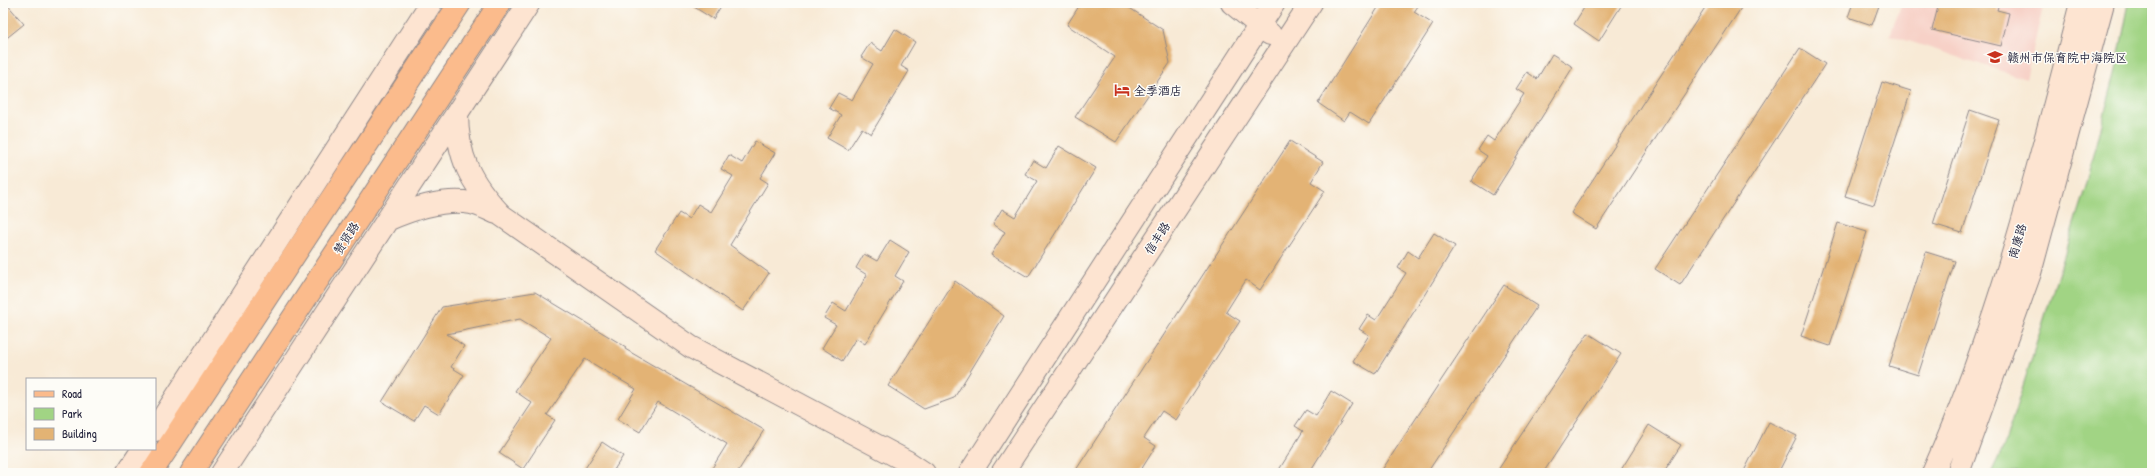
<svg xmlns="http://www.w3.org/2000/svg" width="2155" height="476" font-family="'Patrick Hand','LXGW WenKai TC',sans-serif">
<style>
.built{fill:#f7d1c7}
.green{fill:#a1d484;stroke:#627b60}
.building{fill:#e3b374}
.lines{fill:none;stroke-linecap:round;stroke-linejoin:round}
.secondary-casing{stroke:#8d8688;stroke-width:24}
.primary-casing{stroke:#8d8688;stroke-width:24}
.secondary{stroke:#fde4d1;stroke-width:22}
.primary{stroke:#fbbb8c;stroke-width:22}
.labels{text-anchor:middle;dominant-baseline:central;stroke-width:3;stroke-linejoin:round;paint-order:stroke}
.poi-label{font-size:12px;fill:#22223b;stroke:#fdfcf7;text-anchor:start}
.street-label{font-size:12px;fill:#22223b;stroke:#fdfcf7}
</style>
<rect width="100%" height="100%" fill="#fdfcf7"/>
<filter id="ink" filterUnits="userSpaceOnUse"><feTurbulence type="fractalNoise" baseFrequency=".025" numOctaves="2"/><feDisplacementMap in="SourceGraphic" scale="8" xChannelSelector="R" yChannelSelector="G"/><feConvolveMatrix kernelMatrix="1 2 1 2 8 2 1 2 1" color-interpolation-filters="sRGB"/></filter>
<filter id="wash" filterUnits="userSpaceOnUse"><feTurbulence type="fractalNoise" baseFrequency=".012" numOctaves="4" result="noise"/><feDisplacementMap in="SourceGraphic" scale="16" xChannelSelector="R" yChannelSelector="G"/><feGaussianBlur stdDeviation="0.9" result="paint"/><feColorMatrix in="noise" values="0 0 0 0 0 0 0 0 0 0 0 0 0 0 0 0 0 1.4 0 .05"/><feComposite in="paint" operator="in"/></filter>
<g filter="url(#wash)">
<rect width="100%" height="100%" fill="#f8ead6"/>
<path class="built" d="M 1902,3 L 2044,3 L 2026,79 L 1890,35 Z"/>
<path class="green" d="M 2129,3 L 2152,3 L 2152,473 L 1991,473 L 2004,446 L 2085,189 L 2115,74 Z"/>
<g id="blocks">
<path class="building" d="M 3,3 L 6,3 L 24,24 L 3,41 Z
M 688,3 L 723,3 L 713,19 Z
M 1081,3 L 1122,3 L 1163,30 L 1170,63 L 1116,142 L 1075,117 L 1115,57 L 1067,25 Z
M 1381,3 L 1420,3 L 1414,12 L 1433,24 L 1369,124 L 1350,112 L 1344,121 L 1318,103 Z
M 1587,3 L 1623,3 L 1599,41 L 1574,24 Z
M 1708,3 L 1733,3 L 1741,8 L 1596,229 L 1571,213 Z
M 1853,3 L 1880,3 L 1872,25 L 1848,17 Z
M 1939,3 L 1999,3 L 1997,10 L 2009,13 L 2001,46 L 1932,30 Z
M 895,29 L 915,42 L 901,66 L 909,71 L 871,134 L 862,128 L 848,150 L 827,138 L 841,115 L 829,108 L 838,93 L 852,100 L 873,64 L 861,57 L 870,43 L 882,51 Z
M 1800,48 L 1825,64 L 1680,285 L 1655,269 Z
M 1552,54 L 1573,67 L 1493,195 L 1471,181 L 1487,156 L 1478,150 L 1487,136 L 1494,141 L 1524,94 L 1516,89 L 1527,72 L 1537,79 Z
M 1882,82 L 1911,91 L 1874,205 L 1845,196 Z
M 1970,110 L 1999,120 L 1962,233 L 1933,224 Z
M 755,141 L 775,153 L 760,178 L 768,183 L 730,245 L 769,273 L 743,311 L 655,250 L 679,213 L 689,219 L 698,204 L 711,212 L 733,176 L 721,169 L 729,155 L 742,163 Z
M 1290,141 L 1323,162 L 1311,182 L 1325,191 L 1260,290 L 1246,280 L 1226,312 L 1240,321 L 1176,420 L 1162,411 L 1144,438 L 1156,446 L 1139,473 L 1074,473 Z
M 1059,146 L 1096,168 L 1028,277 L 991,255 L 1005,232 L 993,224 L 1002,209 L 1015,217 L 1037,181 L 1025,174 L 1033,160 L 1046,168 Z
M 1838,223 L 1867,232 L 1830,346 L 1801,336 Z
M 1434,233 L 1455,246 L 1375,374 L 1353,361 L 1369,335 L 1359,329 L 1368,315 L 1376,320 L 1406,273 L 1398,268 L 1408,251 L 1418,258 Z
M 890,240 L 909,252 L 895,276 L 903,281 L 865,344 L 856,338 L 842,361 L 822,348 L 836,325 L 824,318 L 833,303 L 846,311 L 867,275 L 856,268 L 864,254 L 877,261 Z
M 1926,252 L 1955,261 L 1918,375 L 1889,366 Z
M 955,281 L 1004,316 L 954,398 L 924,409 L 888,386 Z
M 1504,285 L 1537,306 L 1427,473 L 1380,473 Z
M 535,292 L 626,347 L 625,349 L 764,430 L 737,473 L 709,473 L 727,444 L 658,402 L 640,432 L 618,419 L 636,389 L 585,359 L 547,415 L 555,420 L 523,469 L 499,453 L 532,403 L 515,391 L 551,338 L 520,319 L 447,334 L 464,346 L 451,367 L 464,375 L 439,414 L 424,405 L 414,421 L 382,402 L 442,307 Z
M 1588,333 L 1621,354 L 1543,473 L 1496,473 Z
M 1331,391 L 1352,404 L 1309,473 L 1277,473 L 1303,431 L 1295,426 L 1306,410 L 1316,416 Z
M 1769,422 L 1797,436 L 1778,473 L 1743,473 Z
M 1649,425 L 1681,445 L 1663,473 L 1619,473 Z
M 602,442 L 623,456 L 612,473 L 582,473 Z"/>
</g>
</g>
<g filter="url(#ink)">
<use href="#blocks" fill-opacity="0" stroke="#8d8688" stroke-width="1"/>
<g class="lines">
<g class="secondary-casing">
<path id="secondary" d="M 1232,3 L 1270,34
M 457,113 C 457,158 471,183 501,215 L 691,347 L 906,461 L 924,473
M 387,220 C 412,209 443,198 471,203 C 479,204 489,210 497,213
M 155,430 L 431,3
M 127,473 L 143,449
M 222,473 L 529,3
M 970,473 L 1274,3
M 1002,473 L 1311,3
M 1933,473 C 2000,322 2040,162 2081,3
M 1958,473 L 2030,273 L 2103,3"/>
</g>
<g class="primary-casing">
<path id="primary" d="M 151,473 L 460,3
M 191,473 L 500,3"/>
</g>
<use href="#secondary" class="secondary"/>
<use href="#primary" class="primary"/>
</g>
</g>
<defs>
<g id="school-bare" transform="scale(1.2)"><path d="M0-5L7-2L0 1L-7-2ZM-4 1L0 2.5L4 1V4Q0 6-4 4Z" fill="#c8321e" stroke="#fdfcf7" stroke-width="2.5" paint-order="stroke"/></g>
<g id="hotel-bare" transform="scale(1.2)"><path d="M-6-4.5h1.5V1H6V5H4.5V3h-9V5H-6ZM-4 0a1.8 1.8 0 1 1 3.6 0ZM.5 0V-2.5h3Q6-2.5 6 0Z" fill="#c8321e" stroke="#fdfcf7" stroke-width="2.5" paint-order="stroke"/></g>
</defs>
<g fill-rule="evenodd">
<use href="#school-bare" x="1995" y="57"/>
<use href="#hotel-bare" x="1122" y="90"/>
</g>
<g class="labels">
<g class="poi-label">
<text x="2007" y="57">赣州市保育院中海院区</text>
<text x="1134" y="90">全季酒店</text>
</g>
<g class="street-label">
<text transform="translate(346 238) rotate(-57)">赞贤路</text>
<text transform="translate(1157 238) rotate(-57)">信丰路</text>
<text transform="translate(2017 241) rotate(-74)">南康路</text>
</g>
</g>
<rect width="2155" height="476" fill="none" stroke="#fdfcf7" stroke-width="16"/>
<rect x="26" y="378" width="130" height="72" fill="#fdfcf7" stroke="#a5a5ac"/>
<rect x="34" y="391" width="20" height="6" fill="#fbbb8c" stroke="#a5a5ac"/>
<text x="62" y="398" font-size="12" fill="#22223b">Road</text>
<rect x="34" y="408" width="20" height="12" fill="#a1d484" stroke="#a5a5ac"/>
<text x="62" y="418" font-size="12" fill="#22223b">Park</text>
<rect x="34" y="428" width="20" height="12" fill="#e3b374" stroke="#a5a5ac"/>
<text x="62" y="438" font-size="12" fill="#22223b">Building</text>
</svg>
